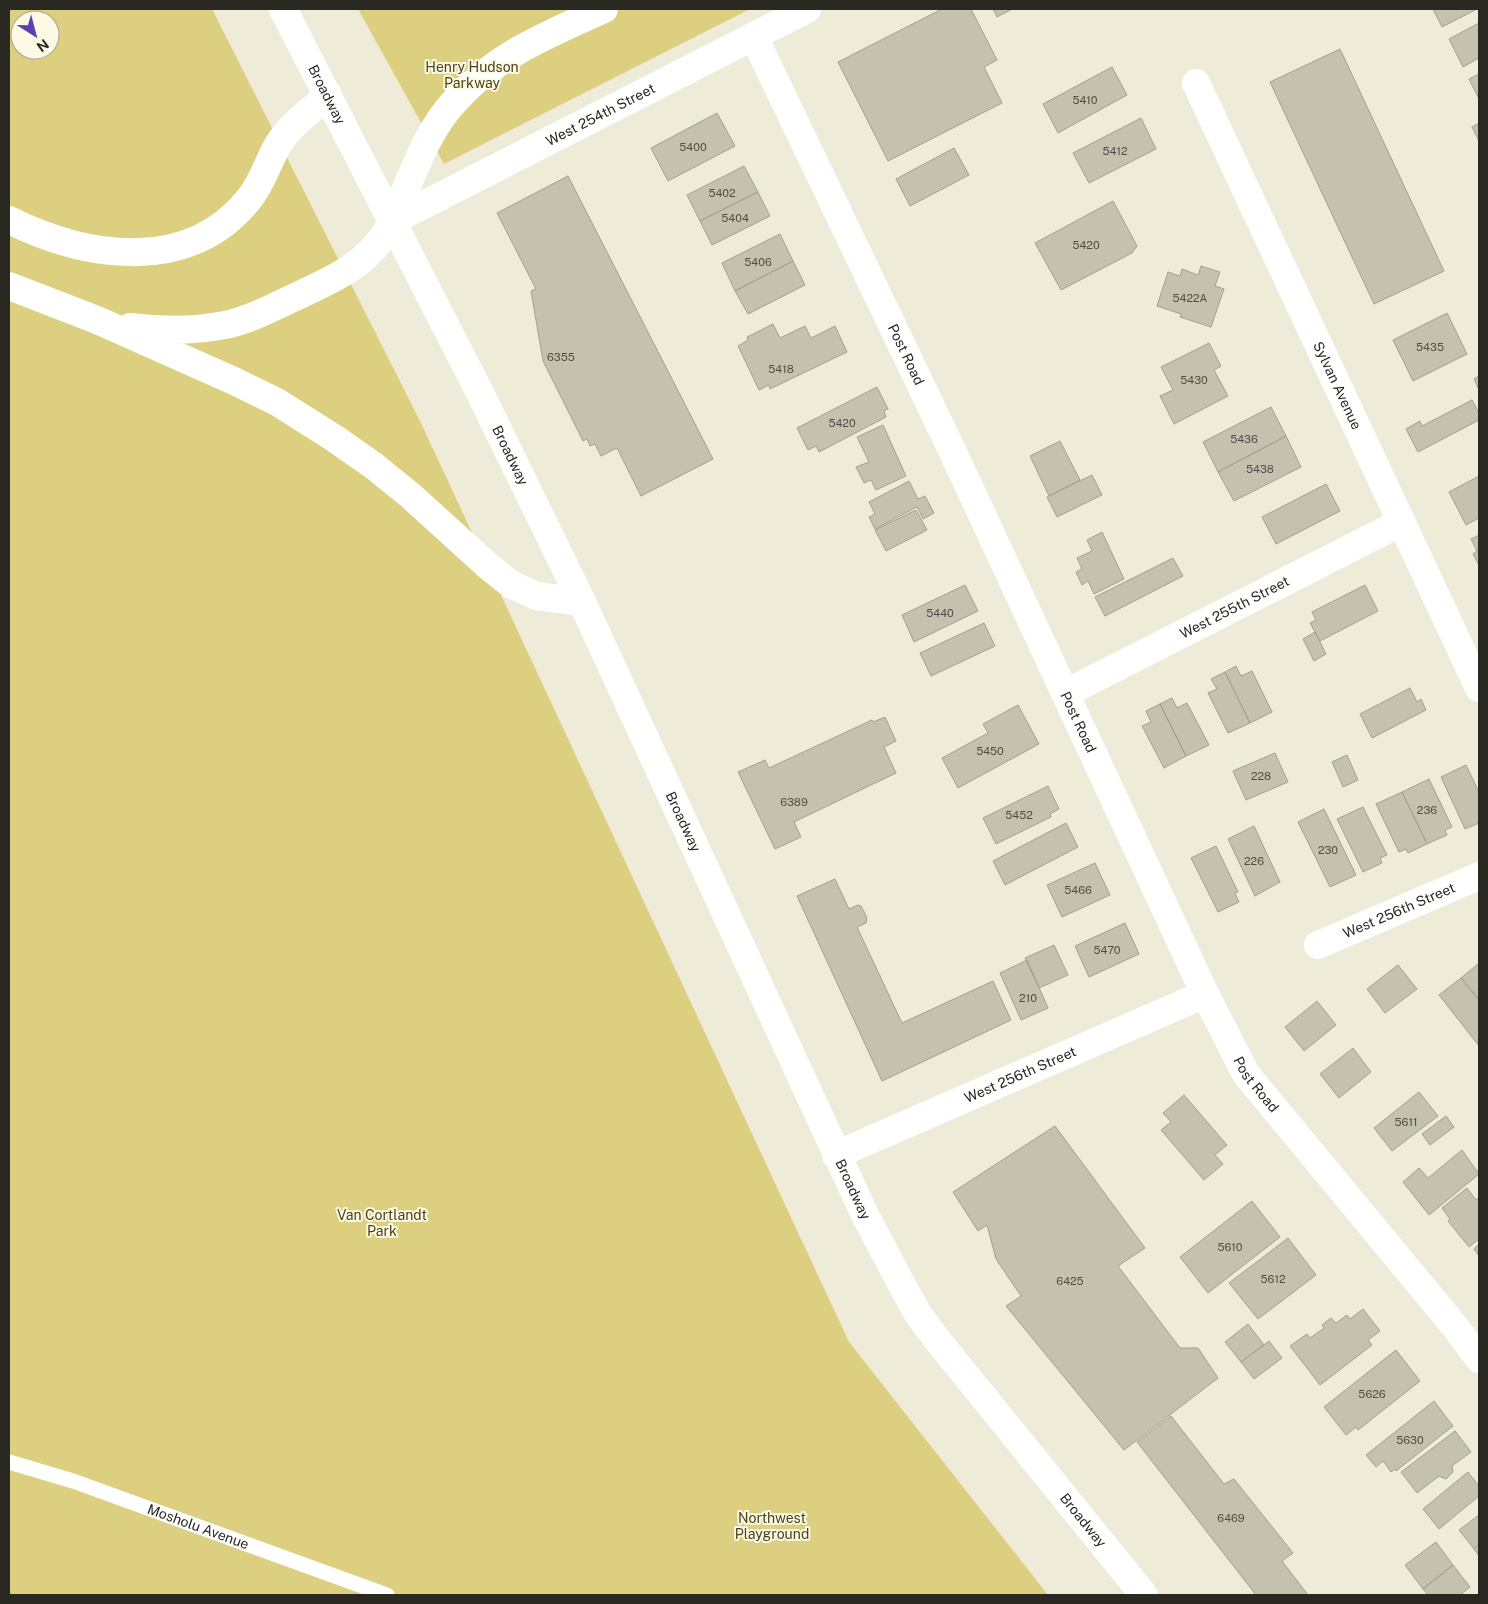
<svg xmlns="http://www.w3.org/2000/svg" width="1488" height="1604" font-family="'Public Sans',sans-serif">
<style>
.green{fill:#dccf80;fill-rule:evenodd}
.building{fill:#c4c1ae;stroke:#a3a08d}
.lines{fill:none;stroke-linecap:round;stroke-linejoin:round}
.lane{stroke:#fff;stroke-width:15}
.street{stroke:#fff;stroke-width:28}
.primary{stroke:#fff;stroke-width:28}
.highway{stroke:#fff;stroke-width:28}
.labels{text-anchor:middle;dominant-baseline:central;stroke-width:4;stroke-linejoin:round;paint-order:stroke}
.number-label{font-size:11px;fill:#504e44}
.park-label{font-size:14px;fill:#49431a;stroke:#fcf9e5}
.street-label{font-size:14px;fill:#292821;stroke:#fcf9e5}
</style>
<rect width="100%" height="100%" fill="#eeecd8"/>
<path class="green" d="M 9,9 L 212,9 L 420,421 L 849,1342 L 1048,1595 L 9,1595 ZM 20,20 L 50,20 L 50,50 L 20,50 Z
M 358,9 L 750,9 L 444,164 Z"/>
<path class="building" d="M 942,9 L 971,9 L 997,60 L 984,67 L 1002,103 L 888,161 L 838,62 Z
M 993,9 L 1012,9 L 997,17 Z
M 1433,9 L 1477,9 L 1442,27 Z
M 1479,23 L 1479,58 L 1463,67 L 1449,39 Z
M 1340,49 L 1444,271 L 1374,304 L 1270,82 Z
M 1112,67 L 1127,95 L 1058,133 L 1043,104 Z
M 1479,74 L 1479,99 L 1469,79 Z
M 717,113 L 735,146 L 668,181 L 651,148 Z
M 1141,118 L 1156,149 L 1089,183 L 1073,153 Z
M 1479,123 L 1479,141 L 1472,127 Z
M 954,148 L 969,175 L 910,206 L 896,179 Z
M 744,166 L 758,192 L 700,221 L 687,195 Z
M 568,176 L 713,459 L 641,496 L 617,448 L 601,456 L 595,444 L 590,446 L 587,439 L 583,441 L 543,361 L 531,291 L 536,289 L 497,213 Z
M 758,192 L 770,216 L 712,245 L 700,221 Z
M 1113,201 L 1137,246 L 1132,253 L 1061,290 L 1035,243 Z
M 780,234 L 793,261 L 735,291 L 722,263 Z
M 793,261 L 805,285 L 748,314 L 735,291 Z
M 1201,266 L 1220,272 L 1215,286 L 1224,289 L 1211,327 L 1180,317 L 1181,314 L 1157,306 L 1168,272 L 1180,276 L 1182,269 L 1198,275 Z
M 1447,313 L 1467,354 L 1413,381 L 1393,340 Z
M 773,324 L 780,338 L 805,326 L 811,338 L 835,326 L 847,352 L 770,389 L 769,385 L 759,390 L 738,346 L 748,340 L 747,337 Z
M 1209,343 L 1221,366 L 1214,370 L 1228,396 L 1174,424 L 1160,396 L 1173,390 L 1161,367 Z
M 1479,376 L 1479,390 L 1474,379 Z
M 877,387 L 888,409 L 884,411 L 886,417 L 819,452 L 816,446 L 808,450 L 797,428 Z
M 1472,400 L 1479,413 L 1479,420 L 1418,452 L 1406,429 L 1420,421 L 1422,426 Z
M 1271,407 L 1286,436 L 1218,472 L 1203,442 Z
M 883,425 L 906,476 L 876,490 L 871,480 L 864,483 L 856,467 L 869,462 L 857,437 Z
M 1286,436 L 1301,467 L 1234,501 L 1218,472 Z
M 1060,441 L 1080,480 L 1049,496 L 1030,456 Z
M 1092,475 L 1102,495 L 1057,517 L 1047,497 Z
M 1479,476 L 1479,518 L 1466,525 L 1449,492 Z
M 909,481 L 918,499 L 925,496 L 934,513 L 923,519 L 917,507 L 875,529 L 869,517 L 875,514 L 869,502 Z
M 1326,484 L 1340,511 L 1276,544 L 1262,517 Z
M 916,510 L 927,530 L 886,551 L 875,530 Z
M 1102,532 L 1124,579 L 1094,594 L 1088,581 L 1082,585 L 1076,572 L 1082,569 L 1077,558 L 1092,551 L 1087,540 Z
M 1479,535 L 1479,565 L 1473,554 L 1477,551 L 1471,539 Z
M 1173,558 L 1183,576 L 1105,616 L 1095,597 Z
M 965,585 L 978,611 L 914,642 L 902,615 Z
M 1365,585 L 1378,611 L 1320,641 L 1310,623 L 1316,620 L 1312,612 Z
M 984,623 L 995,646 L 931,676 L 920,653 Z
M 1315,632 L 1326,654 L 1314,661 L 1303,639 Z
M 1236,666 L 1241,676 L 1252,671 L 1272,712 L 1250,723 L 1225,672 Z
M 1225,672 L 1250,723 L 1228,733 L 1208,693 L 1217,689 L 1211,679 Z
M 1410,688 L 1417,702 L 1421,699 L 1426,710 L 1372,738 L 1360,714 Z
M 1172,698 L 1177,708 L 1187,703 L 1209,745 L 1186,756 L 1160,704 Z
M 1160,704 L 1186,756 L 1164,768 L 1142,726 L 1151,722 L 1146,711 Z
M 1018,705 L 1039,744 L 958,788 L 942,758 L 988,733 L 983,724 Z
M 885,717 L 896,741 L 884,747 L 896,773 L 794,822 L 801,837 L 775,849 L 738,772 L 765,760 L 769,768 L 872,720 L 873,722 Z
M 1275,753 L 1288,782 L 1246,800 L 1233,771 Z
M 1347,755 L 1358,780 L 1343,787 L 1332,762 Z
M 1466,765 L 1479,792 L 1479,823 L 1465,829 L 1441,777 Z
M 1429,779 L 1452,827 L 1445,830 L 1447,835 L 1427,844 L 1402,792 Z
M 1048,786 L 1059,809 L 1050,814 L 1051,817 L 996,844 L 983,818 Z
M 1402,792 L 1427,844 L 1408,853 L 1406,849 L 1399,852 L 1376,804 Z
M 1363,807 L 1387,855 L 1380,858 L 1382,863 L 1363,872 L 1337,819 Z
M 1324,809 L 1356,875 L 1330,887 L 1298,822 Z
M 1066,823 L 1078,847 L 1005,885 L 993,861 Z
M 1254,826 L 1280,882 L 1255,896 L 1228,839 Z
M 1216,846 L 1238,892 L 1235,893 L 1239,902 L 1218,912 L 1191,858 Z
M 1095,863 L 1110,895 L 1062,917 L 1047,885 Z
M 835,879 L 849,909 L 858,905 L 861,906 L 867,918 L 866,923 L 857,927 L 902,1023 L 993,981 L 1011,1020 L 882,1081 L 797,896 Z
M 1125,923 L 1139,954 L 1089,977 L 1075,946 Z
M 1054,945 L 1068,975 L 1039,988 L 1025,958 Z
M 1027,960 L 1048,1008 L 1021,1020 L 1000,973 Z
M 1479,963 L 1479,1000 L 1461,978 Z
M 1398,965 L 1417,989 L 1385,1013 L 1367,989 Z
M 1461,978 L 1479,1000 L 1479,1046 L 1439,995 Z
M 1317,1001 L 1336,1025 L 1304,1051 L 1285,1027 Z
M 1353,1048 L 1371,1072 L 1339,1098 L 1320,1074 Z
M 1419,1092 L 1438,1116 L 1392,1151 L 1374,1128 Z
M 1184,1095 L 1227,1145 L 1215,1155 L 1223,1164 L 1204,1180 L 1161,1130 L 1171,1122 L 1163,1113 Z
M 1446,1116 L 1454,1127 L 1430,1145 L 1422,1134 Z
M 1055,1126 L 1145,1248 L 1118,1266 L 1180,1348 L 1198,1348 L 1218,1378 L 1124,1450 L 1006,1306 L 1021,1296 L 996,1259 L 987,1225 L 978,1231 L 953,1192 Z
M 1462,1150 L 1479,1174 L 1429,1215 L 1403,1182 L 1419,1168 L 1428,1178 Z
M 1467,1188 L 1476,1200 L 1479,1197 L 1479,1239 L 1469,1247 L 1448,1221 L 1450,1219 L 1442,1208 Z
M 1252,1201 L 1280,1237 L 1208,1293 L 1180,1257 Z
M 1288,1238 L 1316,1275 L 1258,1319 L 1229,1283 Z
M 1479,1244 L 1479,1256 L 1474,1249 Z
M 1363,1309 L 1380,1331 L 1368,1340 L 1372,1345 L 1320,1385 L 1290,1346 L 1307,1334 L 1310,1338 L 1324,1328 L 1322,1325 L 1331,1318 L 1336,1323 L 1347,1315 L 1350,1319 Z
M 1248,1324 L 1264,1345 L 1241,1362 L 1225,1342 Z
M 1269,1341 L 1282,1358 L 1254,1379 L 1241,1362 Z
M 1396,1350 L 1420,1381 L 1358,1430 L 1356,1427 L 1346,1435 L 1324,1407 Z
M 1434,1401 L 1453,1426 L 1396,1471 L 1395,1469 L 1391,1472 L 1383,1461 L 1376,1467 L 1366,1455 Z
M 1171,1416 L 1224,1484 L 1234,1479 L 1293,1553 L 1282,1561 L 1308,1595 L 1256,1595 L 1137,1442 Z
M 1455,1431 L 1471,1452 L 1452,1466 L 1453,1472 L 1446,1479 L 1439,1476 L 1417,1493 L 1401,1472 Z
M 1468,1472 L 1479,1486 L 1479,1496 L 1439,1529 L 1423,1509 Z
M 1479,1515 L 1479,1544 L 1474,1549 L 1459,1530 Z
M 1436,1542 L 1453,1565 L 1423,1589 L 1405,1565 Z
M 1479,1544 L 1479,1556 L 1474,1549 Z
M 1453,1565 L 1470,1587 L 1460,1595 L 1428,1595 L 1423,1589 Z"/>
<g class="lines">
<path class="lane" id="s1" d="M 9,1462 L 73,1481 L 387,1595"/>
<g class="street">
<path id="s2" d="M 754,37 L 950,446 L 1205,994 L 1246,1074 L 1456,1328 L 1479,1359"/>
<path id="s3" d="M 1196,83 L 1479,688"/>
<path id="s4" d="M 392,221 L 807,9"/>
<path id="s5" d="M 1066,693 L 1402,522"/>
<path id="s6" d="M 1318,945 L 1479,876"/>
<path id="s7" d="M 836,1155 L 1205,994"/>
</g>
<path class="primary" id="s8" d="M 283,9 L 479,391 L 582,602 L 865,1215 L 903,1287 L 918,1314 L 938,1341 L 1144,1595"/>
<path class="highway" d="M 9,220 C 86,258 188,275 249,199 C 263,182 268,161 279,143 C 291,124 312,110 328,95
M 9,286 L 97,320 L 234,381 L 277,402 L 334,438 L 374,466 L 411,496 L 488,566 L 512,585 L 537,596 L 582,602
M 130,327 C 161,331 194,331 225,325 C 249,320 272,308 295,297 C 330,281 365,266 386,232 C 394,220 399,205 405,191 C 418,160 431,127 454,102 C 497,54 547,35 604,9"/>
</g>
<g class="labels">
<g class="number-label">
<text x="1085" y="100">5410</text>
<text x="693" y="147">5400</text>
<text x="1115" y="151">5412</text>
<text x="722" y="193">5402</text>
<text x="735" y="218">5404</text>
<text x="1086" y="245">5420</text>
<text x="758" y="262">5406</text>
<text x="1190" y="298">5422A</text>
<text x="1430" y="347">5435</text>
<text x="561" y="357">6355</text>
<text x="781" y="369">5418</text>
<text x="1194" y="380">5430</text>
<text x="842" y="423">5420</text>
<text x="1244" y="439">5436</text>
<text x="1260" y="469">5438</text>
<text x="940" y="613">5440</text>
<text x="990" y="751">5450</text>
<text x="1261" y="776">228</text>
<text x="794" y="802">6389</text>
<text x="1427" y="810">236</text>
<text x="1019" y="815">5452</text>
<text x="1328" y="850">230</text>
<text x="1254" y="861">226</text>
<text x="1078" y="890">5466</text>
<text x="1107" y="950">5470</text>
<text x="1028" y="998">210</text>
<text x="1406" y="1122">5611</text>
<text x="1230" y="1247">5610</text>
<text x="1273" y="1279">5612</text>
<text x="1070" y="1281">6425</text>
<text x="1372" y="1394">5626</text>
<text x="1410" y="1440">5630</text>
<text x="1231" y="1518">6469</text>
</g>
<g class="park-label">
<text x="472" y="67">Henry Hudson<tspan x="472" dy="16">Parkway</tspan></text>
<text x="382" y="1215">Van Cortlandt<tspan x="382" dy="16">Park</tspan></text>
<text x="772" y="1518">Northwest<tspan x="772" dy="16">Playground</tspan></text>
</g>
<g class="street-label">
<text stroke="none"><textPath href="#s8" startOffset="96">Broadway</textPath></text>
<text stroke="none"><textPath href="#s4" startOffset="234">West 254th Street</textPath></text>
<text stroke="none"><textPath href="#s2" startOffset="352">Post Road</textPath></text>
<text stroke="none"><textPath href="#s3" startOffset="334">Sylvan Avenue</textPath></text>
<text stroke="none"><textPath href="#s8" startOffset="501">Broadway</textPath></text>
<text stroke="none"><textPath href="#s5" startOffset="189">West 255th Street</textPath></text>
<text stroke="none"><textPath href="#s2" startOffset="758">Post Road</textPath></text>
<text stroke="none"><textPath href="#s8" startOffset="906">Broadway</textPath></text>
<text stroke="none"><textPath href="#s6" startOffset="88">West 256th Street</textPath></text>
<text stroke="none"><textPath href="#s7" startOffset="201">West 256th Street</textPath></text>
<text stroke="none"><textPath href="#s2" startOffset="1162">Post Road</textPath></text>
<text stroke="none"><textPath href="#s8" startOffset="1311">Broadway</textPath></text>
<text stroke="none"><textPath href="#s8" startOffset="1716">Broadway</textPath></text>
<text stroke="none"><textPath href="#s1" startOffset="200">Mosholu Avenue</textPath></text>
</g>
</g>
<rect width="1488" height="1604" fill="none" stroke="#292821" stroke-width="20"/>
<g transform="translate(35 35) rotate(144)"><circle r="24" fill="#fcf9e5" stroke="#a8a597"/>
<path d="M0-4L9 19L0 12L-9 19Z" fill="#613db5"/>
<text y="-8" font-size="14" font-weight="bold" text-anchor="middle" fill="#292821">N</text>
</g>
</svg>
